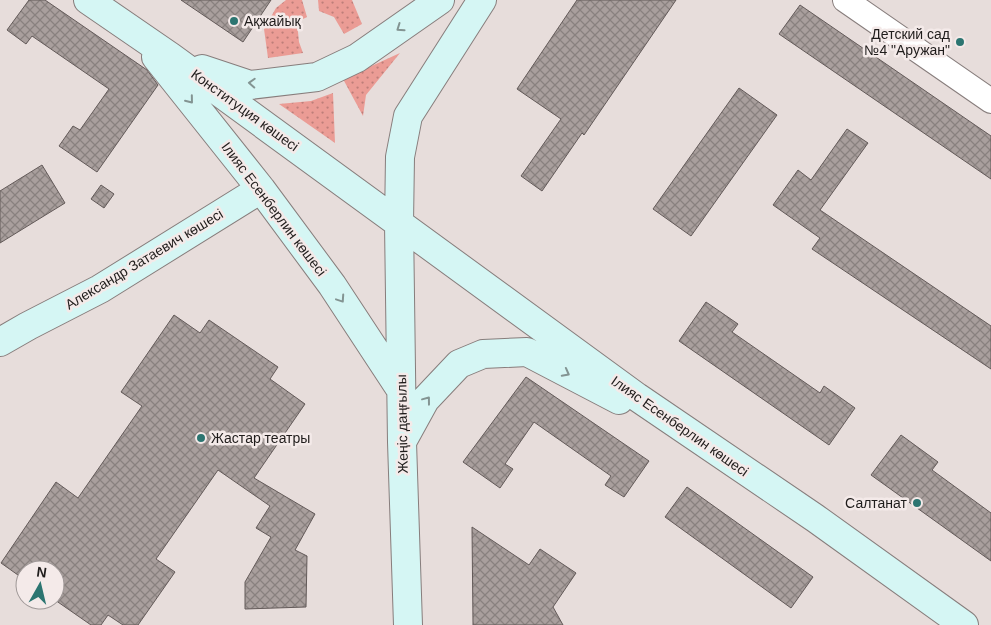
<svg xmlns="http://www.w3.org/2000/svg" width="991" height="625" font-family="Arial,sans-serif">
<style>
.grass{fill:url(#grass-dots)}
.building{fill:url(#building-cross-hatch);stroke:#635a59}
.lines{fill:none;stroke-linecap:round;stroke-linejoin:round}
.street-casing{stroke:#877d7c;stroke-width:26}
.secondary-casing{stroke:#877d7c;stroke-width:30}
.street{stroke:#fff;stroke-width:24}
.secondary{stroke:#d5f6f4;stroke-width:28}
.oneway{stroke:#839492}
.poi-dot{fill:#2c7571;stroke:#f4eae9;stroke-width:2}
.labels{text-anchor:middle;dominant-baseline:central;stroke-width:5;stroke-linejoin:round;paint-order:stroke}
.poi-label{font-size:14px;fill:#1f1c1b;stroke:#f4eae9;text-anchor:start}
.street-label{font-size:14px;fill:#1f1c1b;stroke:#f4eae9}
</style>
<defs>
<pattern id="grass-dots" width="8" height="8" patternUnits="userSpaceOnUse" patternTransform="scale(1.25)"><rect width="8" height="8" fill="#eb9c95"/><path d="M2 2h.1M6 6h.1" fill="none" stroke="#be7e79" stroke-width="1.8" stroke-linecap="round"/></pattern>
<pattern id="building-cross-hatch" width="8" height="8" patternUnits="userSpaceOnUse" patternTransform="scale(1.25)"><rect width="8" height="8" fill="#a99f9d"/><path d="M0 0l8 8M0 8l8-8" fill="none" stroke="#89817f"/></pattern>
</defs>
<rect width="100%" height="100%" fill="#e7dddb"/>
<path class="grass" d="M 286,0 L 302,0 L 307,17 L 297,22 L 299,42 L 303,53 L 268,58 L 264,29 L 276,8 Z
M 318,0 L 352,0 L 362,24 L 344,34 L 334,17 L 319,11 Z
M 400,53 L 366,95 L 363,116 L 343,79 Z
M 333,93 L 335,143 L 279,104 L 311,101 Z"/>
<path class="building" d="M 29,0 L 45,0 L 147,70 L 158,85 L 97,172 L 59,146 L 73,126 L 80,130 L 109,89 L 32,36 L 26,44 L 7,30 Z
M 181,0 L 271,0 L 243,42 Z
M 577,0 L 676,0 L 584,135 L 582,133 L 542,191 L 521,176 L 561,119 L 517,89 Z
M 800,5 L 991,136 L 991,179 L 779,34 Z
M 739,88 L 777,115 L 691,236 L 653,209 Z
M 847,129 L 868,143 L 820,210 L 991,326 L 991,369 L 812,249 L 820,238 L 773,205 L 798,170 L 811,180 Z
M 42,165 L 65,203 L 0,243 L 0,191 Z
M 101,185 L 114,194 L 104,208 L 91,199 Z
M 706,302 L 738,324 L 732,332 L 820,393 L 824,386 L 855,408 L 829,445 L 679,341 Z
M 174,315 L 200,333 L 209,320 L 278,367 L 270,379 L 305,404 L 254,478 L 315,514 L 295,550 L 307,556 L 306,607 L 245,609 L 245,582 L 271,537 L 256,528 L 270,506 L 218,470 L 156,559 L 175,572 L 138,625 L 123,625 L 108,615 L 101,625 L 91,625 L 55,600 L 55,570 L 25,570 L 25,580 L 1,563 L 56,482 L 78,498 L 142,406 L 121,392 Z
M 526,377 L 649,461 L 624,497 L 605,485 L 611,476 L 534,422 L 505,464 L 513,469 L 500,488 L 463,462 Z
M 901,435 L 938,462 L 932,470 L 991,513 L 991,561 L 871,475 Z
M 687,487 L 813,577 L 791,608 L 665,517 Z
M 472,527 L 529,565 L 540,549 L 576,573 L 553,607 L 563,625 L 473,625 Z"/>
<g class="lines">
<g class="street-casing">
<path id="street" d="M 845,0 L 991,101"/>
</g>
<g class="secondary-casing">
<path id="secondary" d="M 88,0 L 171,57 L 637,397 L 815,518 L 964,625
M 156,57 L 261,189 L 332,285 L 401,390
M 202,69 L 250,85 L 317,77 L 357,58 L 440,0
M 0,342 L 28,326 L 100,289 L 261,189
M 403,440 L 425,400 L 459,364 L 483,354 L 527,352 L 619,400
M 408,625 L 402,442 L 399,223 L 400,157 L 408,116 L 482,0"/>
</g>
<use href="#street" class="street"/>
<use href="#secondary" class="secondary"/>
</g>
<defs><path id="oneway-chevron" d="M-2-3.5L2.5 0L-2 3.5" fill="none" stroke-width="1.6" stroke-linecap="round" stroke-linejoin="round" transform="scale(1.25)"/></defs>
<g class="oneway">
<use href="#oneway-chevron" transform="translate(400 28) rotate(145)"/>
<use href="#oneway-chevron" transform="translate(252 83) rotate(-177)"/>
<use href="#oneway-chevron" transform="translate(190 100) rotate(51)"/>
<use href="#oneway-chevron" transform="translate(341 299) rotate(56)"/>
<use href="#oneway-chevron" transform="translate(566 373) rotate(28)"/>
<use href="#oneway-chevron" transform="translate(427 400) rotate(-53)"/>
</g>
<g class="poi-dot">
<circle cx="234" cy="21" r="5"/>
<circle cx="960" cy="42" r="5"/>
<circle cx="201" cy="438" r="5"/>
<circle cx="917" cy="503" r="5"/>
</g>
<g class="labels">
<g class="poi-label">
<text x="244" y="21">Ақжайық</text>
<text x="950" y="34" text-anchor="end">Детский сад<tspan x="950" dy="16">№4 "Аружан"</tspan></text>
<text x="211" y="438">Жастар театры</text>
<text x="907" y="503" text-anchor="end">Салтанат</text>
</g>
<g class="street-label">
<text transform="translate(245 110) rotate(36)">Конституция көшесі</text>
<text transform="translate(274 209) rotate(53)">Ілияс Есенберлин көшесі</text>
<text transform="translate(144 259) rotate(-31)">Александр Затаевич көшесі</text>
<text transform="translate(402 424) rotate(-91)">Жеңіс даңғылы</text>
<text transform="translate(680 426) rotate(35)">Ілияс Есенберлин көшесі</text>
</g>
</g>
<g transform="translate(40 585) rotate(8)"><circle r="24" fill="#f4eae9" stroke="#9f9897"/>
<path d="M0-4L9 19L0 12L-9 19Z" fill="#2c7571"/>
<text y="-8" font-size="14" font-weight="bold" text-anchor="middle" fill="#1f1c1b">N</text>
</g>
</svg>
